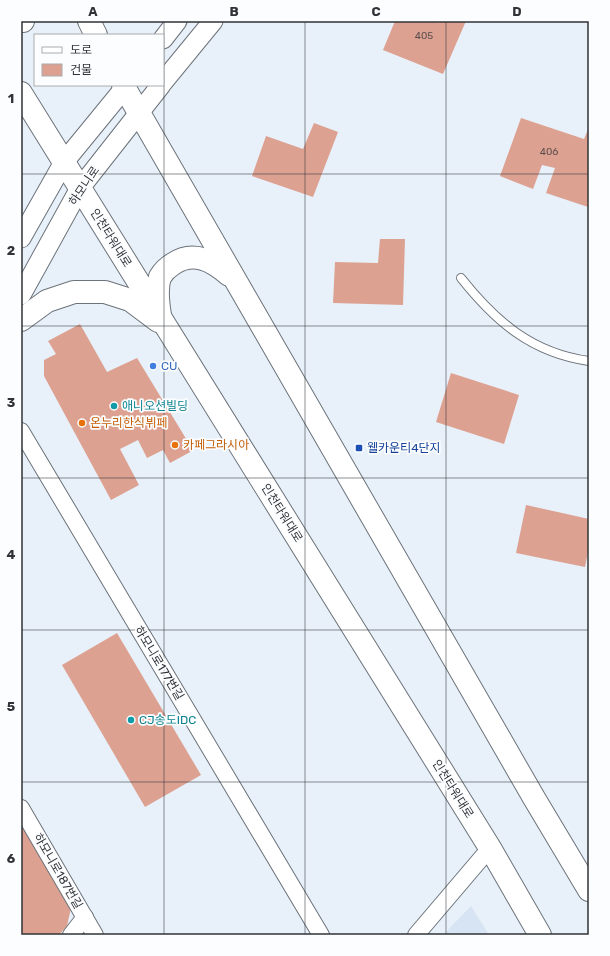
<svg xmlns="http://www.w3.org/2000/svg" width="610" height="956" viewBox="0 0 610 956" font-family="Rubik,'Noto Sans KR',sans-serif">
<style>
.built{fill:#d7e4f3}
.building{fill:#dda191}
.lines{fill:none;stroke-linecap:round;stroke-linejoin:round}
.service-casing{stroke:#6c737a;stroke-width:10}
.minor-casing{stroke:#6c737a;stroke-width:18}
.tertiary-casing{stroke:#6c737a;stroke-width:21}
.secondary-casing{stroke:#6c737a;stroke-width:24}
.service{stroke:#fff;stroke-width:8}
.minor{stroke:#fff;stroke-width:16}
.tertiary{stroke:#fff;stroke-width:19}
.secondary{stroke:#fff;stroke-width:22}
.grid{fill:none;stroke:#303336;stroke-width:1;stroke-opacity:0.55}
.shop-dot{fill:#3f7fe0;stroke:#fbfdfe;stroke-width:1.5}
.culture-dot{fill:#0f9aa8;stroke:#fbfdfe;stroke-width:1.5}
.food-dot{fill:#e8710a;stroke:#fbfdfe;stroke-width:1.5}
.transit-dot{fill:#1a4fb4;stroke:#fbfdfe;stroke-width:1.5}
.labels{text-anchor:middle;dominant-baseline:central;stroke-width:3.5;stroke-linejoin:round;paint-order:stroke}
.number-label{font-size:10px;fill:#5b4e4d}
.street-label{font-size:12px;fill:#303336;stroke:#fbfdfe}
.shop-label{font-size:12px;fill:#366cbe;stroke:#fbfdfe;text-anchor:start}
.culture-label{font-size:12px;fill:#0d838f;stroke:#fbfdfe;text-anchor:start}
.food-label{font-size:12px;fill:#c56008;stroke:#fbfdfe;text-anchor:start}
.transit-label{font-size:12px;fill:#164399;stroke:#fbfdfe;text-anchor:start}
.neatline{fill:none;stroke:#303336;stroke-width:1.5}
.grid-label{font-size:13px;text-anchor:middle;font-weight:bold;fill:#303336}
</style>
<rect width="100%" height="100%" fill="#e8f0f9"/>
<polygon class="built" points="471,906 489,935 443,935"/>
<g class="building">
<polygon points="395,21 434,21 439,23 440,21 466,21 443,74 383,50"/>
<polygon points="521,118 584,139 589,127 588,207 546,193 555,168 542,165 533,189 500,176"/>
<polygon points="314,123 338,132 313,197 252,176 266,136 303,149"/>
<polygon points="380,239 405,239 403,305 333,303 335,262 378,263"/>
<polygon points="80,324 107,372 137,358 185,437 192,451 170,463 163,450 147,458 138,440 120,449 139,485 111,500 44,376 44,360 56,354 48,341"/>
<polygon points="451,373 519,395 504,444 436,422"/>
<polygon points="526,505 589,519 589,547 585,567 516,553"/>
<polygon points="117,633 201,775 145,807 62,665"/>
<polygon points="21,814 71,908 67,926 59,935 21,935"/>
</g>
<g class="lines">
<defs>
<path id="service" d="M461,278C496,322 532,353 589,361"/>
<g id="minor">
<polyline points="21,431 321,935"/>
<polyline points="21,808 95,935"/>
<polyline points="71,935 85,917"/>
<polyline points="416,935 490,848"/>
</g>
<g id="tertiary">
<polyline points="163,39 177,21"/>
<polyline points="163,82 213,21"/>
<polyline points="21,238 64,162 127,85"/>
<polyline points="21,295 80,188 161,85"/>
</g>
<g id="secondary">
<polyline points="21,21 23,21"/>
<polyline points="89,21 96,35"/>
<polyline points="123,85 534,798 589,890"/>
<polyline points="21,93 490,848 540,935"/>
<path d="M160,315C158,303 156,289 160,277C163,272 168,267 173,264C194,250 213,261 229,275"/>
<polyline points="21,320 47,301 74,292 105,292 130,300 158,321"/>
</g>
</defs>
<use href="#service" class="service-casing"/>
<use href="#minor" class="minor-casing"/>
<use href="#tertiary" class="tertiary-casing"/>
<use href="#secondary" class="secondary-casing"/>
<use href="#service" class="service"/>
<use href="#minor" class="minor"/>
<use href="#tertiary" class="tertiary"/>
<use href="#secondary" class="secondary"/>
</g>
<path class="grid" d="M164,21V935M305,21V935M446,21V935M21,174H589M21,326H589M21,478H589M21,630H589M21,782H589"/>
<circle class="shop-dot" cx="153" cy="366" r="4"/>
<g class="culture-dot">
<circle cx="114" cy="406" r="4"/>
<circle cx="131" cy="720" r="4"/>
</g>
<g class="food-dot">
<circle cx="82" cy="423" r="4"/>
<circle cx="175" cy="445" r="4"/>
</g>
<rect class="transit-dot" x="355" y="444" width="8" height="8" rx="2"/>
<g class="labels">
<g class="number-label">
<text x="424" y="36">405</text>
<text x="549" y="152">406</text>
</g>
<g class="street-label">
<text transform="translate(84 186) rotate(-56)">하모니로</text>
<text transform="translate(111 238) rotate(58)">인천타워대로</text>
<text transform="translate(282 513) rotate(58)">인천타워대로</text>
<text transform="translate(159 663) rotate(59)">하모니로177번길</text>
<text transform="translate(453 789) rotate(58)">인천타워대로</text>
<text transform="translate(58 871) rotate(60)">하모니로187번길</text>
</g>
<g class="shop-label">
<text x="161" y="366">CU</text>
</g>
<g class="culture-label">
<text x="122" y="406">애니오션빌딩</text>
<text x="139" y="720">CJ송도IDC</text>
</g>
<g class="food-label">
<text x="90" y="423">온누리한식뷔페</text>
<text x="183" y="445">카페그라시아</text>
</g>
<g class="transit-label">
<text x="367" y="448">웰카운티4단지</text>
</g>
</g>
<rect width="610" height="956" fill="none" stroke="#fbfdfe" stroke-width="44"/>
<rect x="34" y="34" width="130" height="52" fill="#fbfdfe" stroke="#aaacae"/>
<rect x="42" y="47" width="20" height="6" fill="#ffffff" stroke="#aaacae"/>
<text x="70" y="54" font-size="12" fill="#303336">도로</text>
<rect x="42" y="64" width="20" height="12" fill="#dda191" stroke="#aaacae"/>
<text x="70" y="74" font-size="12" fill="#303336">건물</text>
<rect x="22" y="22" width="566" height="912" class="neatline"/>
<g class="grid-label">
<text x="93" y="16">A</text>
<text x="234" y="16">B</text>
<text x="376" y="16">C</text>
<text x="517" y="16">D</text>
<text x="11" y="103">1</text>
<text x="11" y="255">2</text>
<text x="11" y="407">3</text>
<text x="11" y="559">4</text>
<text x="11" y="711">5</text>
<text x="11" y="863">6</text>
</g>
</svg>
